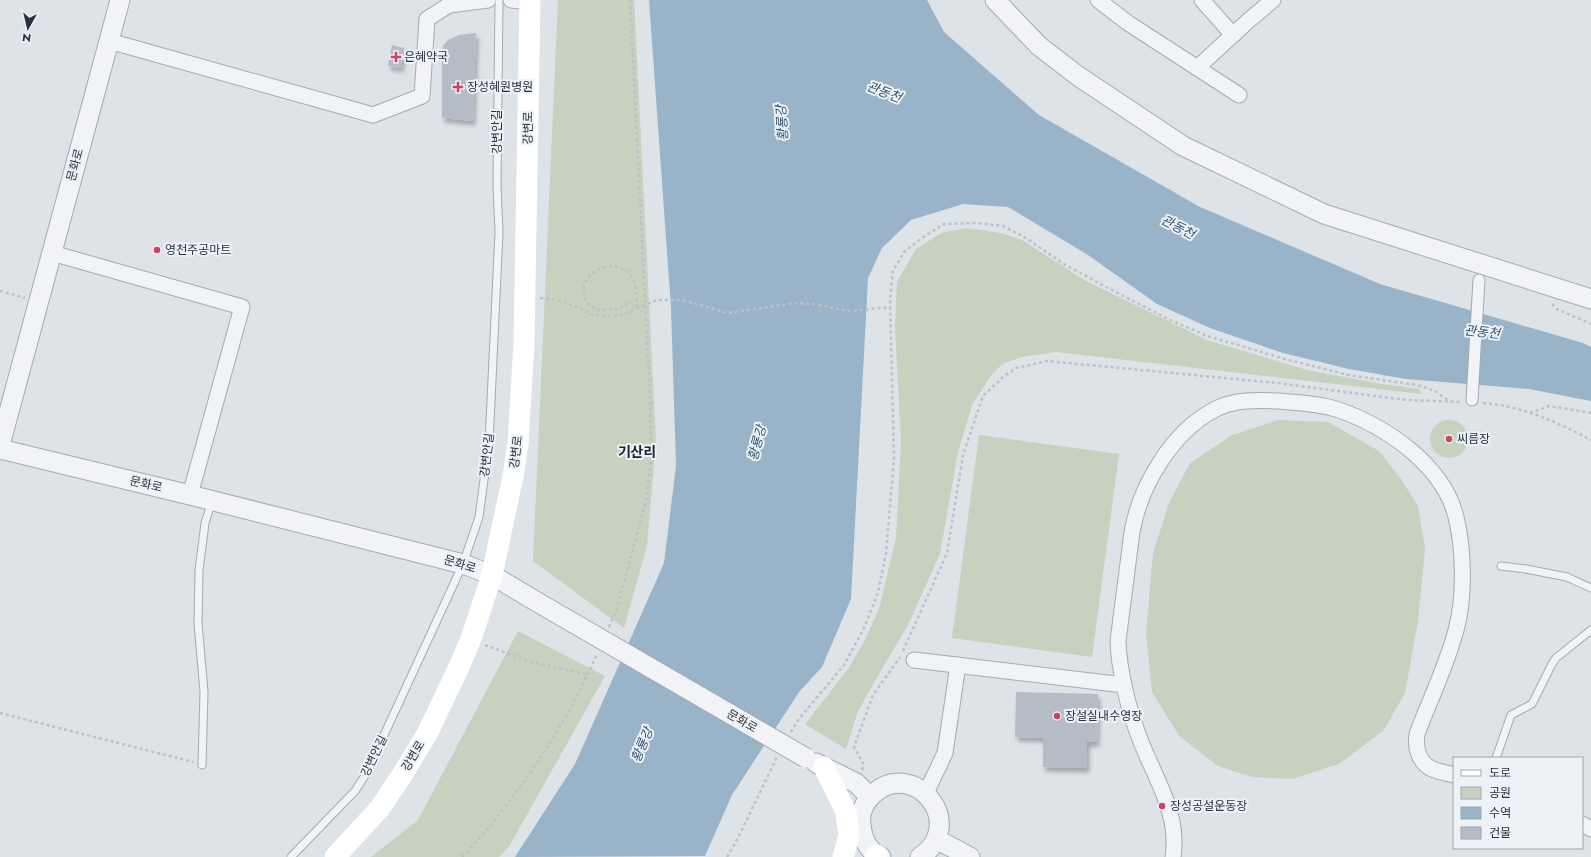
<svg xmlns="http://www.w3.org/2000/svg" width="1591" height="857" viewBox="0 0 1591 857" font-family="Jost,'Noto Sans KR',sans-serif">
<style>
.green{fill:#c5d2c0}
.water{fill:#99b3c8}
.building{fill:#b6bcc5;filter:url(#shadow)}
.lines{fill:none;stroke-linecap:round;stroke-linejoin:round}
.service-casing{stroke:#a4aab2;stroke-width:9}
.pedestrian-casing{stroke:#a4aab2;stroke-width:13}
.minor-casing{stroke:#a4aab2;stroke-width:17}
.tertiary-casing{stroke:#a4aab2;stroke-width:21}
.path{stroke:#bdc1c6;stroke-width:2.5;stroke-dasharray:3 3;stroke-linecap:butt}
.service{stroke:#f1f3f6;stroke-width:7}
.pedestrian{stroke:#f1f3f6;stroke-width:11}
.minor{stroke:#f1f3f6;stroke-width:15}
.tertiary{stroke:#f1f3f6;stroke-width:19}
.secondary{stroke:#fff;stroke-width:21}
.tertiary-bridge-casing{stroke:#a4aab2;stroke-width:21;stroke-linecap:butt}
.path-bridge{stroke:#bdc1c6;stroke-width:2.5;stroke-dasharray:3 3;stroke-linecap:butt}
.tertiary-bridge{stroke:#f1f3f6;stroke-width:19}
.poi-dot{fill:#cd4360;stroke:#eef2f6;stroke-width:1.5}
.labels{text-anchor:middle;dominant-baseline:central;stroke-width:4;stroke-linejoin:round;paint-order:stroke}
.poi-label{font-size:12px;fill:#28313f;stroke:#eef2f6;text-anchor:start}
.street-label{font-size:12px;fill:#28313f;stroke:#eef2f6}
.water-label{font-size:13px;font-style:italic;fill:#325373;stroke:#eef2f6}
.quarter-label{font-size:14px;font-weight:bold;fill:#1a2330;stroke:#eef2f6}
</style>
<defs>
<filter id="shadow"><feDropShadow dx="2.5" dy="4.5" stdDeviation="2" flood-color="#0004"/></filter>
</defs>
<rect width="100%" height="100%" fill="#dee3e8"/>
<g class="green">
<polygon points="558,0 634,0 656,441 647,546 624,628 533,561"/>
<polygon points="967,228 1001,233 1022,240 1086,281 1207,340 1307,370 1382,384 1419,389 1422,394 1056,352 1022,357 1002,364 990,377 972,405 958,452 940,554 907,627 883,667 858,711 846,749 805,724 848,669 865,640 879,609 896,537 901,443 895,326 897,282 916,249 941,233"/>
<circle cx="1449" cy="439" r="19"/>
<polygon points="1278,420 1328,422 1379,451 1401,479 1418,506 1425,549 1418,621 1405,693 1384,730 1339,764 1293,779 1252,777 1218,766 1179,736 1152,692 1146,634 1153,553 1169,503 1190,463 1232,435"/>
<polygon points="979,435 1119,454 1092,657 952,638"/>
<polygon points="518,631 605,676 510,845 499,857 371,857 418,820"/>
</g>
<polygon class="water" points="649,0 927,0 944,32 1039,115 1200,207 1380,284 1583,343 1591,347 1591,401 1529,389 1406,379 1349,369 1283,353 1210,328 1157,304 1088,255 1008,207 963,204 911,220 882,248 868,278 851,599 822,667 799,692 732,795 705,856 515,857 575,764 664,563 676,466 671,308"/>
<g class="building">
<polygon points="476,33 473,121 442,118 442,56 443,46 448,40 459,35"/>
<polygon points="392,45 404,48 401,68 388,66"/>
<polygon points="1016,692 1098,694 1097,742 1087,742 1087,768 1043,767 1043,738 1015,737"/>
</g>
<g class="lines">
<defs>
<g id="service">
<polyline points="1501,566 1526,569 1567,577 1591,588"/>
<polyline points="1496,758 1511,715 1532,704 1552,664 1556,658 1591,630"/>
<polyline points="202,765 204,692 198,623 199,570 205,523 212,501"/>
<polyline points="291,857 355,791 366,774 463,564 479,517 489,443 499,232 497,185 499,0"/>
</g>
<polyline id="pedestrian" points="1472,400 1479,280"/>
<g id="minor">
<polyline points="511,0 530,2"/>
<polyline points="1098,0 1128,23 1239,95"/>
<polyline points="1202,0 1233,35"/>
<polyline points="109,41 373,115 422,96 427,19 449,5 488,0"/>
<polyline points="1197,68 1248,21 1273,0"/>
<polyline points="52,253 242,307 190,495"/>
<polyline points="914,660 1124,685"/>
<polyline points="926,793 945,753 958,665"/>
<polyline points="1582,824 1591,829"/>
<path d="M1173,857C1174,851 1174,845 1174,839C1173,802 1150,768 1138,734C1128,707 1119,670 1118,641L1132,532C1140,486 1172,432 1214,410C1234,399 1257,400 1279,401C1298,403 1317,403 1336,409C1384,425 1443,464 1456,517C1464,549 1465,598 1456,630C1447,665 1430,699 1417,734C1415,747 1418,762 1432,769C1439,772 1447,773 1454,775"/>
</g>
<g id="tertiary">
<polyline points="995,0 1039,46 1078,76 1183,146 1324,214 1591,299"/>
<polyline points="0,445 120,0"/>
<polyline points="0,449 190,495 463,564 492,575 532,599"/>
<polyline points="816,763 856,783 870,797"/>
<polyline points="936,839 970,857"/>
<path d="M881,857C868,851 862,838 861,824C859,813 865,802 873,794C914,757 969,824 920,857"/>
</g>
</defs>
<use href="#service" class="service-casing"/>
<use href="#pedestrian" class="pedestrian-casing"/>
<use href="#minor" class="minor-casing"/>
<use href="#tertiary" class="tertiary-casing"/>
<g class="path">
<polyline points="0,291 25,298"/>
<path d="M540,298C562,300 571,303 590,314"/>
<path d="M628,303L619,309L596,310C592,306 585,302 584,296C579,273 612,256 628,273C637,281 637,297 637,308"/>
<polyline points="1552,304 1557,309 1591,324"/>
<path d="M1483,403C1522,406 1557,422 1591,440"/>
<polyline points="1530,413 1549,406 1591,413"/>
<polyline points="609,627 617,608 646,501 651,461 650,397 630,0"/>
<polyline points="485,645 528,661 588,675"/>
<polyline points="903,651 947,553 963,455 983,396 1003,377 1016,368 1047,361 1277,383 1406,400 1462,402"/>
<polyline points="0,713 193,762"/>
<polyline points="791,732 799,719 844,665 864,628 878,593 886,553 894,459 890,299 893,271 904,252 922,238 944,224 976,223 1003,226 1026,238 1062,263 1108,288 1168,319 1207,336 1285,359 1348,375 1417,385 1435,391 1449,401"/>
<polyline points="862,770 864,765 854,747 873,695 900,657"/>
<path d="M462,857C517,799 565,727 597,654"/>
<polyline points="727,857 736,842 777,757"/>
</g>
<use href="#service" class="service"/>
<use href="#pedestrian" class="pedestrian"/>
<use href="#minor" class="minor"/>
<use href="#tertiary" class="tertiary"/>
<g class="secondary">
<polyline points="824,767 846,812 849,836 843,857"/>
<polyline points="335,857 380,808 402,775 427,734 459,667 472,636 492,575 513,476 518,444 524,343 530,0"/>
<polyline points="875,857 877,855"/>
</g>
<defs>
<polyline id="tertiary-bridge" points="532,599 806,758"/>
</defs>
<use href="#tertiary-bridge" class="tertiary-bridge-casing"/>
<polyline class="path-bridge" points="590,314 606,316 620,315 657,300 682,300 728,313 795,303 813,304 849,311 891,307"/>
<use href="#tertiary-bridge" class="tertiary-bridge"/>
</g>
<g class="poi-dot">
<path d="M394 51h4v4h4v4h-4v4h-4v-4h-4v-4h4z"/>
<path d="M456 81h4v4h4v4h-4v4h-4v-4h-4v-4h4z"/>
<circle cx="157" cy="250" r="4"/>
<circle cx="1449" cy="439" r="4"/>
<circle cx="1057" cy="716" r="4"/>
<circle cx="1162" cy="806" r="4"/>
</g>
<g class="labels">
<g class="poi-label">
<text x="404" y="57">은혜약국</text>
<text x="467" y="87">장성혜원병원</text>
<text x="165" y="250">영천주공마트</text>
<text x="1457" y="439">씨름장</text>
<text x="1065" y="716">장설실내수영장</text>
<text x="1170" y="806">장성공설운동장</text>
</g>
<g class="street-label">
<text transform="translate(528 128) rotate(-89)">강변로</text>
<text transform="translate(497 132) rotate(-90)">강변안길</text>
<text transform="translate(75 165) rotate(-75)">문화로</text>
<text transform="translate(516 452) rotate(-83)">강변로</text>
<text transform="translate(487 455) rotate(-83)">강변안길</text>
<text transform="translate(146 484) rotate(13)">문화로</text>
<text transform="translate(460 564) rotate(17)">문화로</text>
<text transform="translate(742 721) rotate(30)">문화로</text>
<text transform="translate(374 756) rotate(-64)">강변안길</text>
<text transform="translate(413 756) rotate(-59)">강변로</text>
</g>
<g class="water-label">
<text transform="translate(884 92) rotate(21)">관동천</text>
<text transform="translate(782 123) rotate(-94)">황룡강</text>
<text transform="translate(1178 227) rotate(27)">관동천</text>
<text transform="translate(1482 332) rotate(6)">관동천</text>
<text transform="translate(757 443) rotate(-75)">황룡강</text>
<text transform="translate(642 745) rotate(-67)">황룡강</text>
</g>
<g class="quarter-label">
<text x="637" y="452">기산리</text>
</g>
</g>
<rect x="1453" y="757" width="130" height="92" fill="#eef2f6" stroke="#9fa5ad"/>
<rect x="1461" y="770" width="20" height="6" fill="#ffffff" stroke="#9fa5ad"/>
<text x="1489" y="777" font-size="12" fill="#28313f">도로</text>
<rect x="1461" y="787" width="20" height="12" fill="#c5d2c0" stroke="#9fa5ad"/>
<text x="1489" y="797" font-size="12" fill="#28313f">공원</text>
<rect x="1461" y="807" width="20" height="12" fill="#99b3c8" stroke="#9fa5ad"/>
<text x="1489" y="817" font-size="12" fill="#28313f">수역</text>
<rect x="1461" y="827" width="20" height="12" fill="#b6bcc5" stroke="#9fa5ad"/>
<text x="1489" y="837" font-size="12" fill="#28313f">건물</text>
<g transform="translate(28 28) rotate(188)" stroke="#eef2f6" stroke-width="3" paint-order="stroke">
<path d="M0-3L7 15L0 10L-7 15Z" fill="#28313f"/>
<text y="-6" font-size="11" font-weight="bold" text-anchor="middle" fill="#28313f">N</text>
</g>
</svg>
